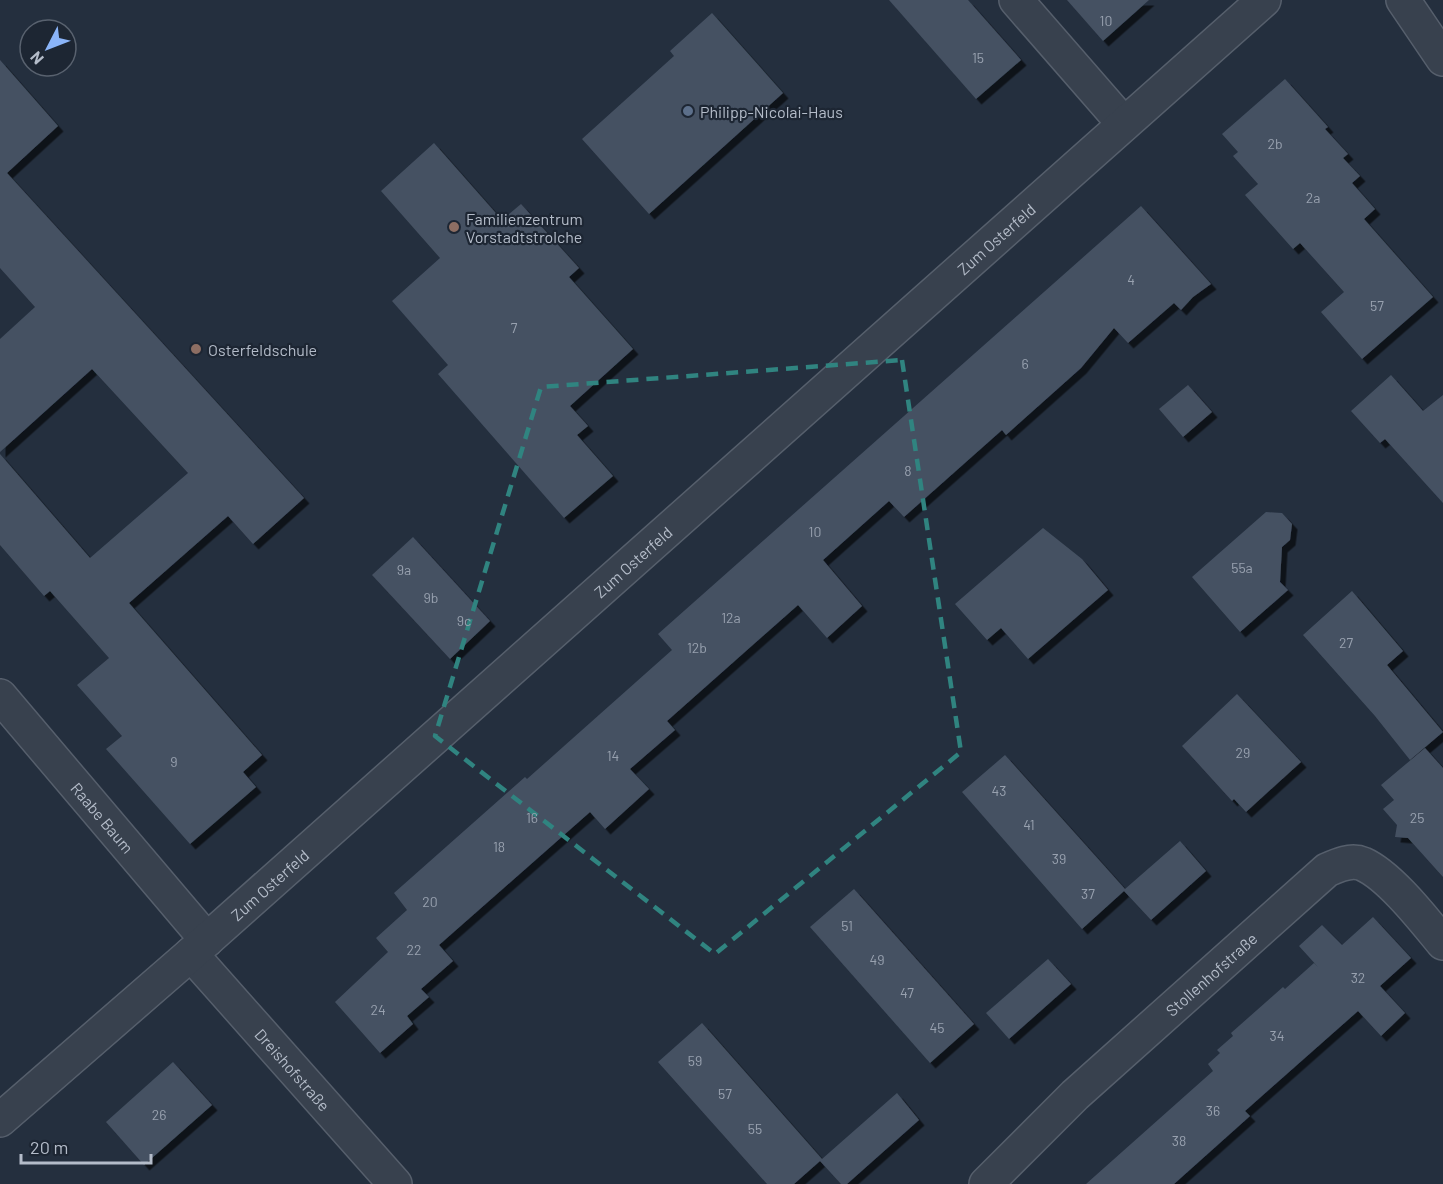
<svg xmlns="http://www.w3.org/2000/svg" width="1443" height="1184" viewBox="0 0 1443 1184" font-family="Barlow,sans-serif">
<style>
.building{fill:#455162;filter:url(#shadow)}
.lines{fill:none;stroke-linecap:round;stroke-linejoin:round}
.minor-casing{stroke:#565f6c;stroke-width:36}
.minor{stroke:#38414e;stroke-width:33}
.marked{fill:none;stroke:#308480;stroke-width:4.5;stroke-dasharray:12 8;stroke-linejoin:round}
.service-dot{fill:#5c6f8a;stroke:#1d2633;stroke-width:2}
.education-dot{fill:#8d6e63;stroke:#1d2633;stroke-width:2}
.labels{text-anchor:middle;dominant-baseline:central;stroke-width:4.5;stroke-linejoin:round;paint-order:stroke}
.number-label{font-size:14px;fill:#98a1af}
.poi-label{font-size:16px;fill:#b4bcc9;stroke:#1d2633;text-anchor:start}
.street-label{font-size:16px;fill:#b4bcc9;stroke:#1d2633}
</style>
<defs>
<filter id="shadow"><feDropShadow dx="5.5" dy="5.5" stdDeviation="0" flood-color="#0009"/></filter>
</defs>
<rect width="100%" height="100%" fill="#242f3e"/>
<g class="building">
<polygon points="889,0 968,0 1021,60 976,99"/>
<polygon points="1067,0 1149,0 1103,41"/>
<polygon points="712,13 783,93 649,214 582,139 674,56 670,51"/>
<polygon points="0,60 58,126 7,173 304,498 253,544 228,516 129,603 262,755 243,772 256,787 190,844 106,749 122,736 77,685 109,658 50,591 44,596 0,545 0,454 90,558 188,473 92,369 0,452 0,339 35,307 0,268"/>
<polygon points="1285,79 1328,127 1325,129 1348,154 1343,158 1360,176 1352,183 1375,209 1364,219 1433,297 1362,359 1321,312 1344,292 1300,243 1293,249 1245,195 1258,184 1233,156 1238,152 1222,134"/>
<polygon points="434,143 502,220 521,204 579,268 569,277 633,349 570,406 588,426 577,435 613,476 564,518 438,374 448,365 392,301 440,258 381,191"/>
<polygon points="1141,206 1211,284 1193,297 1181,310 1174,303 1128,343 1114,328 1081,368 1006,435 1002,430 904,517 889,501 823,560 862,606 827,638 798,605 667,721 675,730 630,769 649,789 605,829 590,812 439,945 453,961 421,989 429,997 407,1016 413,1024 380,1053 335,1002 388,952 376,938 407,910 394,893 525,777 527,779 672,650 658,634"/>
<polygon points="1391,375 1423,411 1443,395 1443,503 1385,439 1380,443 1351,411"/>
<polygon points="1188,385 1212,412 1183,437 1159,409"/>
<polygon points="1266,512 1282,513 1292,524 1290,540 1282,547 1280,582 1288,590 1240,632 1192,577"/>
<polygon points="1043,528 1082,559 1108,590 1028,659 1001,628 987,640 955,604"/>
<polygon points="413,537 490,621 450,659 372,575"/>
<polygon points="1352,591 1403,651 1387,665 1443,732 1410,760 1375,716 1303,635"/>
<polygon points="1237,694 1301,762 1246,812 1234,799 1232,801 1182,746"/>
<polygon points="1425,748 1443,768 1443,877 1408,838 1395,837 1397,825 1383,809 1394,800 1381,785"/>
<polygon points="1005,755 1125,889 1180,841 1206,871 1151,920 1124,891 1082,929 962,792"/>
<polygon points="854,889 974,1024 930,1063 810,927"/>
<polygon points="1373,917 1411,958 1380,986 1405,1013 1381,1036 1358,1011 1245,1111 1250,1116 1174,1184 1086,1184 1213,1071 1208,1064 1220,1053 1217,1050 1233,1036 1231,1033 1283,987 1285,989 1314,963 1318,967 1299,946 1322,925 1342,945"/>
<polygon points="1048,959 1071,984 1009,1039 986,1013"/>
<polygon points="702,1023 822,1159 897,1093 919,1120 847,1184 841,1184 820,1161 794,1184 767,1184 658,1062"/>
<polygon points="173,1062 212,1105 144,1165 106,1122"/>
</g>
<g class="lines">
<defs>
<g id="minor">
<polyline points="1016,0 1124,124"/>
<polyline points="1403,0 1443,59"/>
<path id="s1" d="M0,696L207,940"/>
<path id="s2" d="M191,954L395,1184"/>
<path id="s3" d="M0,1120L191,954L1264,0"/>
<path id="s4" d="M986,1184L1075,1095L1327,870C1338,865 1351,859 1363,864C1390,876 1424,920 1443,943"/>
</g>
</defs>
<use href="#minor" class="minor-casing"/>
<use href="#minor" class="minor"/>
</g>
<path class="marked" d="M902,360L961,752L715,954L435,736L541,387Z"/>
<circle class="service-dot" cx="688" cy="111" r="6"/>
<g class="education-dot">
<circle cx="454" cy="227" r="6"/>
<circle cx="196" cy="349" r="6"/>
</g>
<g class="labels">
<g class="number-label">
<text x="1106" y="20">10</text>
<text x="978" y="57">15</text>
<text x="1275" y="143">2b</text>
<text x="1313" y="197">2a</text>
<text x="1131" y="279">4</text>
<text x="1377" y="305">57</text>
<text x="514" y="327">7</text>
<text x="1025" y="363">6</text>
<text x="908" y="470">8</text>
<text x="815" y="531">10</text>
<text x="1242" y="567">55a</text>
<text x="404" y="569">9a</text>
<text x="431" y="597">9b</text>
<text x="731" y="617">12a</text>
<text x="464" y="620">9c</text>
<text x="1346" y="642">27</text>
<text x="697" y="647">12b</text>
<text x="1243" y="752">29</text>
<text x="613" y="755">14</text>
<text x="174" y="761">9</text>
<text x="999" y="790">43</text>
<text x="532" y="817">16</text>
<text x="1417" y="817">25</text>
<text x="1029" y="824">41</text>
<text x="499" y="846">18</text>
<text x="1059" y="858">39</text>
<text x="1088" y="893">37</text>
<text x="430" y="901">20</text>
<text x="847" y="925">51</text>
<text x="414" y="949">22</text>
<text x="877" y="959">49</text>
<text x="1358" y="977">32</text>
<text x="907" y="992">47</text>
<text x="378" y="1009">24</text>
<text x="937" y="1027">45</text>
<text x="1277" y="1035">34</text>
<text x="695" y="1060">59</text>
<text x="725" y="1093">57</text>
<text x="1213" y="1110">36</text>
<text x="159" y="1114">26</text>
<text x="755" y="1128">55</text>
<text x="1179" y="1140">38</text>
</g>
<g class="poi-label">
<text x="700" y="111">Philipp-Nicolai-Haus</text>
<text x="466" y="218">Familienzentrum<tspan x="466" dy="18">Vorstadtstrolche</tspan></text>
<text x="208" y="349">Osterfeldschule</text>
</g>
<g class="street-label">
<text stroke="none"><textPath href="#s3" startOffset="1330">Zum Osterfeld</textPath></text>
<text stroke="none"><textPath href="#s3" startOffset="844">Zum Osterfeld</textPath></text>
<text stroke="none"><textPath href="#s1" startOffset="159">Raabe Baum</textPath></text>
<text stroke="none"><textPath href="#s3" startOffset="358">Zum Osterfeld</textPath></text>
<text stroke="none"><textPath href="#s4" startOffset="308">Stollenhofstraße</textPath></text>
<text stroke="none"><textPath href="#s2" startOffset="154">Dreishofstraße</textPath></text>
</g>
</g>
<g transform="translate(48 48) rotate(228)"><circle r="28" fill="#1d2633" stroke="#59626f" stroke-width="1.5"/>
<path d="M0-4.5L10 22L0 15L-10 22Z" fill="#8ab4f8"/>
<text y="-9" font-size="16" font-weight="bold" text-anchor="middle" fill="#b4bcc9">N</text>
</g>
<path d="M21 1154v9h130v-9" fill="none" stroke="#b4bcc9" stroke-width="3"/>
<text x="30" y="1154" font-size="18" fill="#b4bcc9" stroke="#1d2633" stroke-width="4.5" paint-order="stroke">20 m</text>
</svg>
